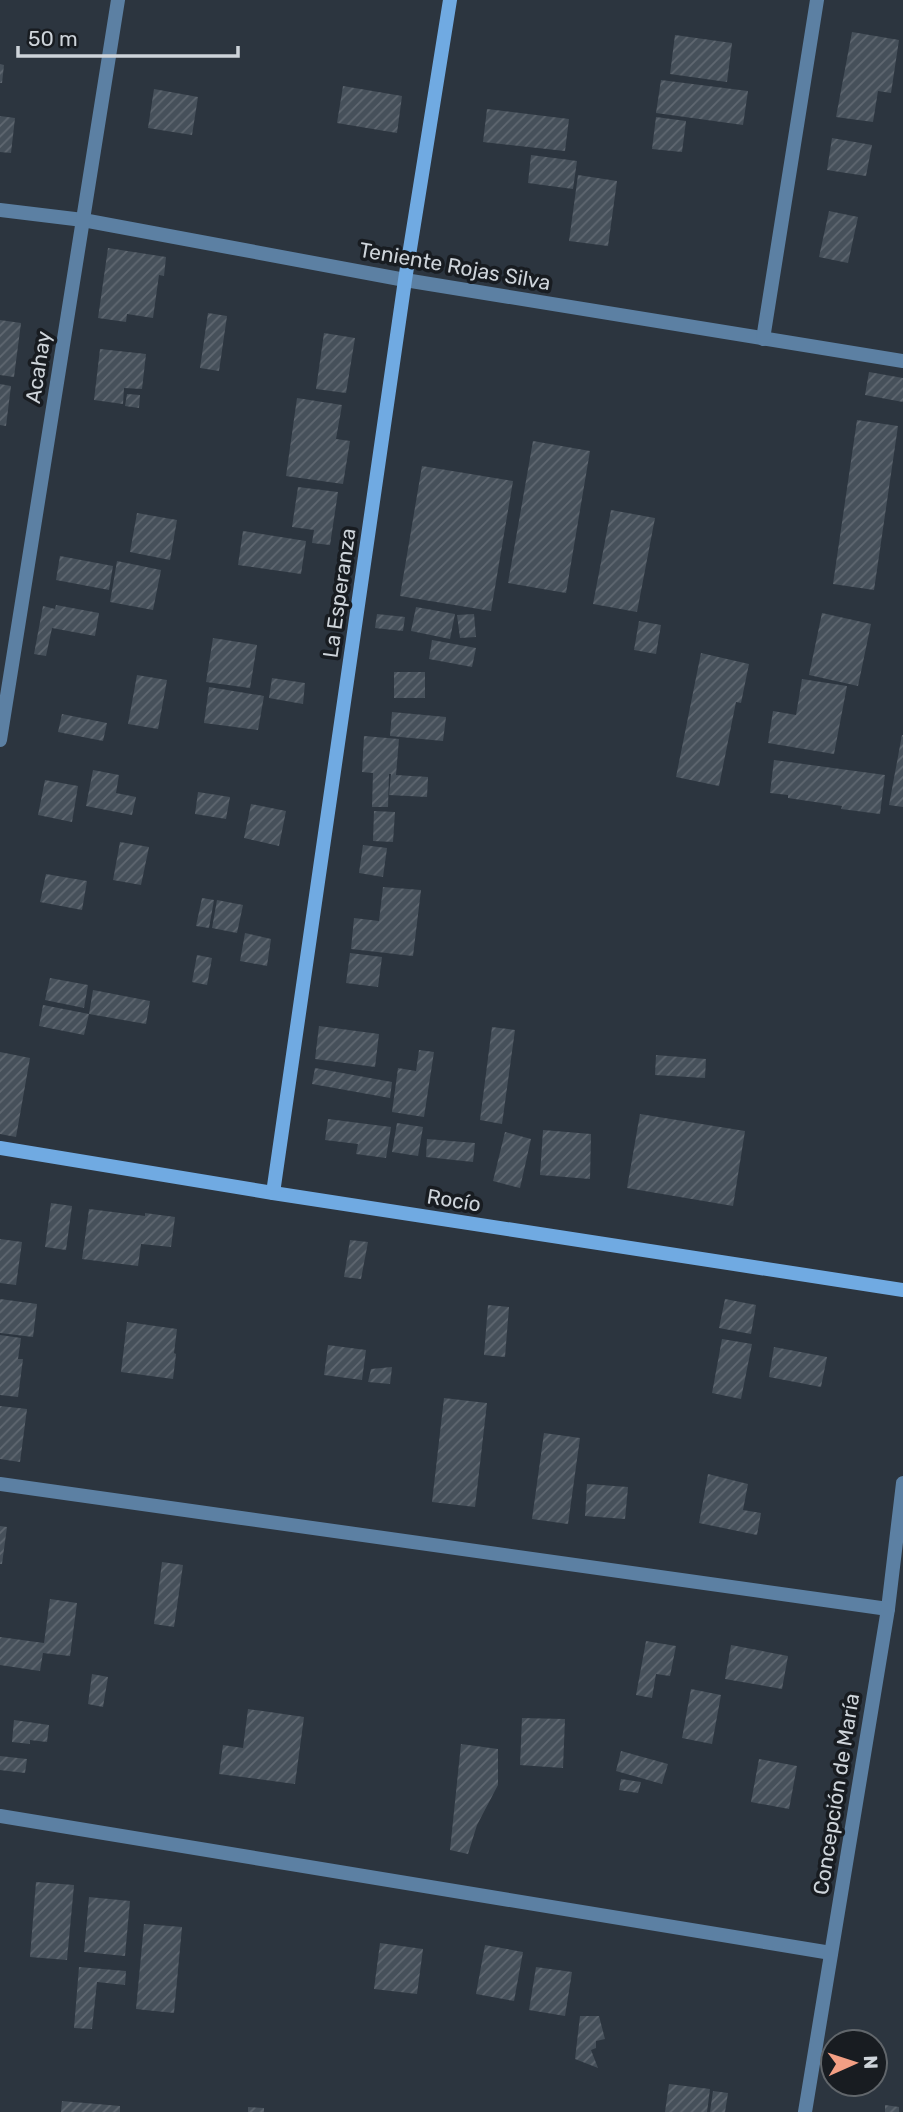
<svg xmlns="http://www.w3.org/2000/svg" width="903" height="2112" viewBox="0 0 903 2112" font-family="Rubik,sans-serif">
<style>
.building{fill:url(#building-hatch)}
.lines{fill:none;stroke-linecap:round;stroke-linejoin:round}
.street{stroke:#5c80a3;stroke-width:14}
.secondary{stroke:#70aae2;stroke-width:14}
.labels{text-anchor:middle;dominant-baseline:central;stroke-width:7;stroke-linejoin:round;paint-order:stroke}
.street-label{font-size:21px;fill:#ced4da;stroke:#181c21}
</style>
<defs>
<pattern id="building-hatch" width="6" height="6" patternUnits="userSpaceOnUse" patternTransform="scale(1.75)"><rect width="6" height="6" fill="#46505a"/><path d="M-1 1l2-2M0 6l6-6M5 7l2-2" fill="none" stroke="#606871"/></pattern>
</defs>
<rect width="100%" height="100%" fill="#2c353f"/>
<g class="building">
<polygon points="852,32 899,40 891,93 878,91 873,122 836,117"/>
<polygon points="675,35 732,43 727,82 670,74"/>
<polygon points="0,64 4,65 2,83 0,83"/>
<polygon points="661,80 748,91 743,125 656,113"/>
<polygon points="343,86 402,96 397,133 337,123"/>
<polygon points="154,89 198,97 192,135 148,128"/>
<polygon points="487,109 569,119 565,151 483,142"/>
<polygon points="0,116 15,118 11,153 0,152"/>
<polygon points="656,117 686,121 682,152 652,149"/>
<polygon points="832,138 872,145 866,176 827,170"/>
<polygon points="531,155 577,161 573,189 528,183"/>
<polygon points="578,175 617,181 608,246 569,241"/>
<polygon points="829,211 858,217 848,263 819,257"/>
<polygon points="108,248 166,257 164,276 159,275 153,318 127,314 126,322 98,318"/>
<polygon points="208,313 227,316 219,371 200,368"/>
<polygon points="0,320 21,323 14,377 0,375"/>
<polygon points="324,333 355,338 346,393 316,389"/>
<polygon points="100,349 146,354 142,389 124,388 123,404 94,400"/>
<polygon points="869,372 903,378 903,402 865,395"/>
<polygon points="0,384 11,386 6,426 0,425"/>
<polygon points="127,394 140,395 139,408 125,406"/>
<polygon points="297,398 342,405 336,439 350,441 343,484 286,476"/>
<polygon points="857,420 898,426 874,590 833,584"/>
<polygon points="533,441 590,451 566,593 508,583"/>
<polygon points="422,466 513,481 491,611 400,596"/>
<polygon points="298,487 338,492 330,545 312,543 314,530 292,527"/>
<polygon points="611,510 655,518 637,612 593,604"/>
<polygon points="137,513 177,520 170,560 130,552"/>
<polygon points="243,531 306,541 301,574 238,565"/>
<polygon points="60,556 113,566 109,590 56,580"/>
<polygon points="117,561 161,570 153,610 110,602"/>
<polygon points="56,605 99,613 95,636 52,628 46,656 34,654 43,606 55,609"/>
<polygon points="416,607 455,614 450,639 411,631"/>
<polygon points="822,613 871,624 858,686 809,675"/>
<polygon points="377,614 405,617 403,631 375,628"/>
<polygon points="474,614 476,637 460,638 457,615"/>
<polygon points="639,621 661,625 656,654 634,650"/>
<polygon points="213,638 257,645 250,688 206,682"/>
<polygon points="432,640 476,648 472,667 429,659"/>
<polygon points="701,653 749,664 741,703 736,702 719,786 676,777"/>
<rect x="394" y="672" width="31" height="26"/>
<polygon points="137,675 167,680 158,729 128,724"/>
<polygon points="272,678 305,683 303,704 269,698"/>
<polygon points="802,679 847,686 834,754 768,743 773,711 796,715"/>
<polygon points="209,687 264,696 258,730 204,723"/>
<polygon points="392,712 446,717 443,741 390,736"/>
<polygon points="62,714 107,723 103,741 58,732"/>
<polygon points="902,735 903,735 903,807 889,805"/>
<polygon points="364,736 399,739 396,775 428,777 427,797 389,795 391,774 389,774 388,807 372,807 373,773 362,772"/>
<polygon points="774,760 885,775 880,814 841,809 842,806 788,798 788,795 770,793"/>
<polygon points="93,770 119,775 116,793 136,797 132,815 86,806"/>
<polygon points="45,780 78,786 72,822 38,815"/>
<polygon points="198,792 230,797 226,819 195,814"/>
<polygon points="251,804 286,811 279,846 244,838"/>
<polygon points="374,811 395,812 393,842 373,841"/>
<polygon points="120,842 149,847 141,885 113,880"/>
<polygon points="363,845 387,848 383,877 359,873"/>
<polygon points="46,874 87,881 82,910 40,902"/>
<polygon points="383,887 421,890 413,956 351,949 354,918 379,921"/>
<polygon points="202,898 214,900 209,928 196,926"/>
<polygon points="217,900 243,905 237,933 212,928"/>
<polygon points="245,933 271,939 267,966 240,961"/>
<polygon points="350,953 382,957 378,987 346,983"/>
<polygon points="197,955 212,958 207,985 192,982"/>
<polygon points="50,978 88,985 84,1008 45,1000"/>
<polygon points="93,990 150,1001 146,1024 89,1014"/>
<polygon points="43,1005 89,1014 84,1035 39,1026"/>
<polygon points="319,1026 379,1034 375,1067 315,1059"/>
<polygon points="492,1027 515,1030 502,1124 480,1120"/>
<polygon points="419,1050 434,1052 424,1117 392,1112 398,1068 416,1071"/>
<polygon points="0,1052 30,1058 16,1137 0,1134"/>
<polygon points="656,1055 706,1059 705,1078 655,1075"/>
<polygon points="315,1068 392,1082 390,1098 312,1084"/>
<polygon points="640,1114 745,1131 733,1206 627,1188"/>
<polygon points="328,1119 391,1127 386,1158 356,1154 358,1144 325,1140"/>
<polygon points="397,1123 423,1127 418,1156 392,1152"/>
<polygon points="543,1130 591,1134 590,1179 540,1175"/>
<polygon points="505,1132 531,1139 520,1188 493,1181"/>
<polygon points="427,1139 475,1143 473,1162 426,1157"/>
<polygon points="51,1203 72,1206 66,1250 45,1247"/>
<polygon points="89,1209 145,1216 145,1213 175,1217 171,1247 141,1244 138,1266 82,1259"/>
<polygon points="0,1239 22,1242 16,1285 0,1283"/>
<polygon points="350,1240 368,1242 361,1279 344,1277"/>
<polygon points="0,1299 37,1304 33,1337 0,1333"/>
<polygon points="725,1299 756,1305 751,1334 719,1328"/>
<polygon points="488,1305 509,1307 505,1357 484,1355"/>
<polygon points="127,1322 177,1329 174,1353 176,1354 173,1379 121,1372"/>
<polygon points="0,1335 21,1338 18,1359 23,1359 18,1397 0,1395"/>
<polygon points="722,1339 752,1344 741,1399 712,1393"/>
<polygon points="328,1345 366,1350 362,1380 324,1375"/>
<polygon points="774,1347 827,1357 821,1387 769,1377"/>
<polygon points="392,1367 390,1384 368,1382 371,1369"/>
<polygon points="444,1398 487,1403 475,1507 432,1502"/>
<polygon points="0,1406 27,1409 20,1462 0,1459"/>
<polygon points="544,1433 580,1438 568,1524 532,1519"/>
<polygon points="708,1474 748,1484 743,1510 761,1513 757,1535 699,1523"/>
<polygon points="587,1484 628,1487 625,1519 585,1516"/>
<polygon points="0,1526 7,1527 2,1564 0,1564"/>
<polygon points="162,1562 183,1565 174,1627 154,1624"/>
<polygon points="50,1599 77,1603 70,1656 43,1653 40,1671 0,1665 0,1637 44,1643"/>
<polygon points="646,1641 676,1646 670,1676 656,1674 652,1698 636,1695"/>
<polygon points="731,1645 788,1656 782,1689 725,1679"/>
<polygon points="92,1674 108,1677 103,1707 88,1704"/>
<polygon points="691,1689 721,1695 712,1744 682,1738"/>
<polygon points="248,1709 304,1717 295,1784 219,1774 223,1745 243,1748"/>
<polygon points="522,1718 565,1719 563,1768 520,1765"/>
<polygon points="14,1720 49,1725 47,1742 30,1740 30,1744 12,1742"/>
<polygon points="461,1744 498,1749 498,1785 477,1825 468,1854 450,1850"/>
<polygon points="621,1751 668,1764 662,1784 616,1771"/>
<polygon points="0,1756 27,1759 25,1773 0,1770"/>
<polygon points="759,1759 797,1766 789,1809 751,1802"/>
<polygon points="621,1779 641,1782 638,1793 619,1790"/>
<polygon points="36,1882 74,1885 67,1960 30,1957"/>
<polygon points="89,1897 130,1901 125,1956 84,1952"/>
<polygon points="144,1924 182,1927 174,2013 136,2009"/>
<polygon points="380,1943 423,1949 417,1994 374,1989"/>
<polygon points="485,1945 523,1952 514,2001 476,1994"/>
<polygon points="79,1967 126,1971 125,1985 97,1982 92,2029 74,2028"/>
<polygon points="536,1967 572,1972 565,2016 529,2010"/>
<polygon points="580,2016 599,2016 605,2039 596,2041 596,2048 591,2050 598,2068 575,2059"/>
<polygon points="669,2084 710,2089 707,2112 665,2112"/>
<polygon points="713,2091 728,2093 725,2112 710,2112"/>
<polygon points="62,2101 120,2106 120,2112 61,2112"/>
<polygon points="885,2105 899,2107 899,2112 885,2112"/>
<polygon points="248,2107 264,2108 264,2112 248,2112"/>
</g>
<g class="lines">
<g class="street">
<polyline points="0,210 83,220 405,280 903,361"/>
<polyline points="763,339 817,0"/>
<polyline points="0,740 118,0"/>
<polyline points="0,1484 888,1609"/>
<polyline points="0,1816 831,1953"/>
<polyline points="805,2112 888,1609 903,1483"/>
</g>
<g class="secondary">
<polyline points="0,1148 273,1193 903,1290"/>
<polyline points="273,1193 405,280 450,0"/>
</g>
</g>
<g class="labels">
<g class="street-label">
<text transform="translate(455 266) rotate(10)">Teniente Rojas Silva</text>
<text transform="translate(38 367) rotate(-81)">Acahay</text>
<text transform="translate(339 593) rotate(-82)">La Esperanza</text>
<text transform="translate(454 1200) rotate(9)">Rocío</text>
<text transform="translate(836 1794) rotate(-81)">Concepción de María</text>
</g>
</g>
<g transform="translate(854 2063) rotate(87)"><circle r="33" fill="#181c21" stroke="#61666b" stroke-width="2"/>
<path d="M0-5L12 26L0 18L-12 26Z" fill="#f39f84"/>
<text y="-10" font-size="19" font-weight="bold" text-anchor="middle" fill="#ced4da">N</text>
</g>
<path d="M18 46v10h220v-10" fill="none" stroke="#ced4da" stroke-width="3.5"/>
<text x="28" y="46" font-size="21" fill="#ced4da" stroke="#181c21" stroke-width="5" paint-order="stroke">50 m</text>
</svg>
